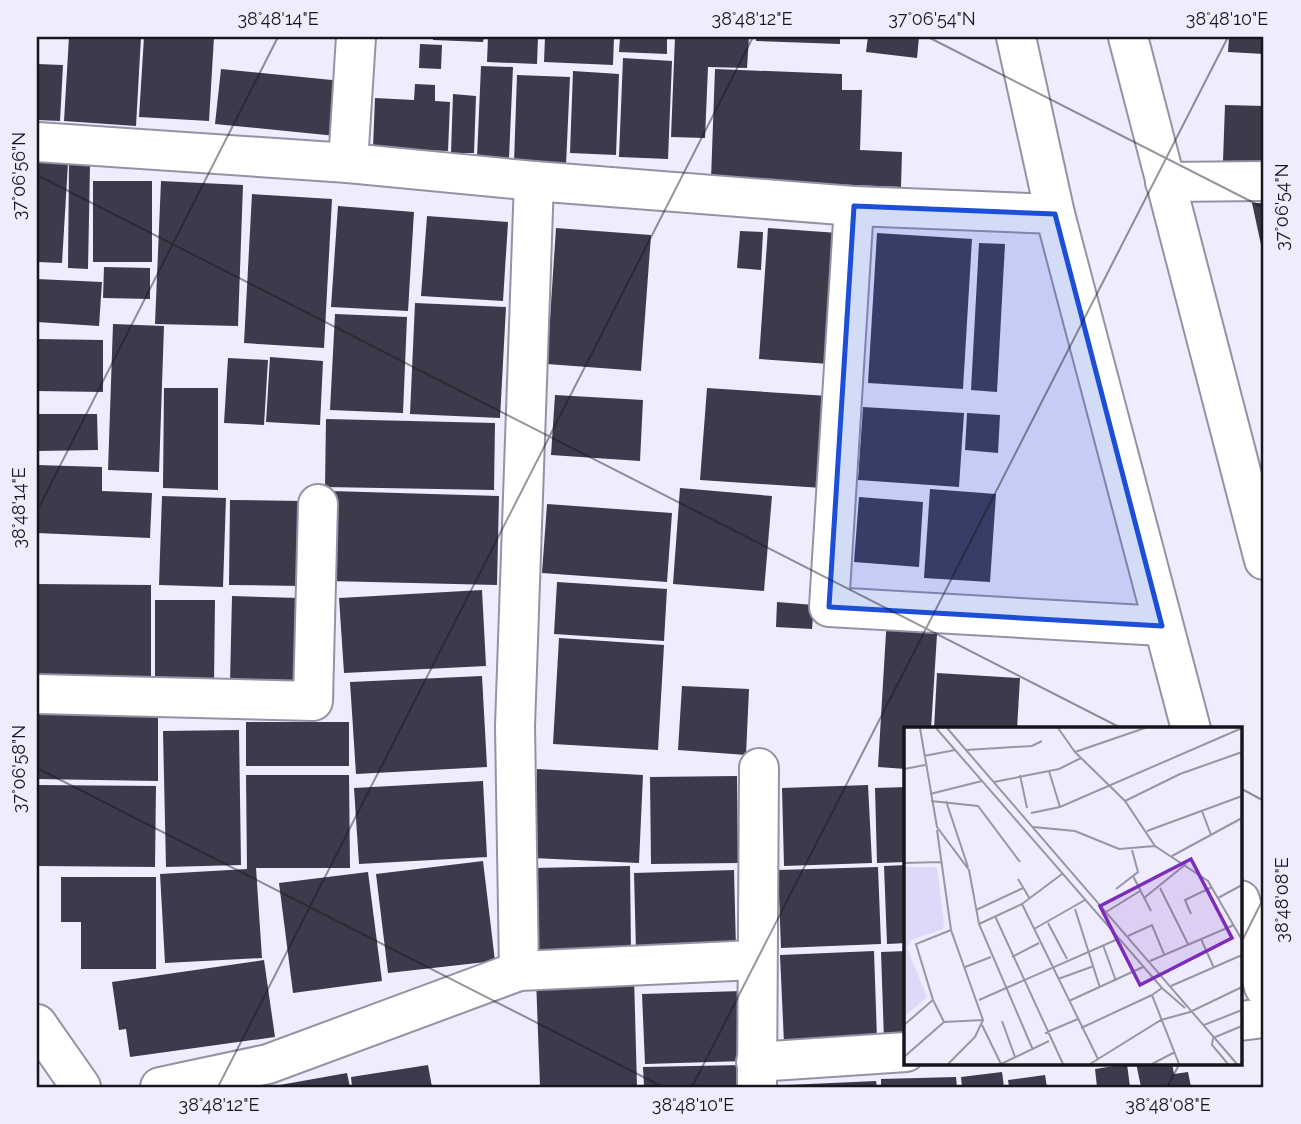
<svg xmlns="http://www.w3.org/2000/svg" width="1301" height="1124" viewBox="0 0 1301 1124" font-family="Raleway,sans-serif">
<style>
.building{fill:#3d3a4b}
.lines{fill:none;stroke-linecap:round;stroke-linejoin:round}
.minor-casing{stroke:#9592a5;stroke-width:42}
.major-casing{stroke:#9592a5;stroke-width:42}
.minor{stroke:#fff;stroke-width:38}
.major{stroke:#fff;stroke-width:38}
.marked{fill:#1d4ed8;fill-opacity:0.2;stroke:#1d4ed8;stroke-width:5;stroke-linejoin:round}
.ticks{fill:none;stroke:#18161d;stroke-width:2;stroke-opacity:0.45}
.inset-road{fill:none;stroke:#9996a3;stroke-width:2}
.view{fill:#7b2cbf;fill-opacity:0.15;stroke:#7b2cbf;stroke-width:3.5}
.inset-edge{fill:none;stroke:#18161d;stroke-width:3.5}
.neatline{fill:none;stroke:#18161d;stroke-width:2.5}
.ticks-label{font-size:18px;text-anchor:middle;fill:#18161d}
</style>
<rect width="100%" height="100%" fill="#efecfd"/>
<g class="building">
<polygon points="69,37 141,37 136,126 64,121"/>
<polygon points="144,37 214,37 209,121 139,117"/>
<polygon points="433,37 484,37 483,42 433,40"/>
<polygon points="488,37 538,37 537,64 487,62"/>
<polygon points="545,37 614,37 613,65 544,62"/>
<polygon points="620,37 667,37 667,54 619,52"/>
<polygon points="675,37 749,37 747,68 708,67 705,138 671,137"/>
<polygon points="756,37 840,37 840,44 756,41"/>
<polygon points="868,37 919,37 917,58 866,52"/>
<polygon points="1229,37 1264,37 1264,54 1228,52"/>
<polygon points="420,44 442,45 441,69 419,68"/>
<polygon points="623,58 672,61 668,159 619,157"/>
<polygon points="37,64 63,65 60,121 37,120"/>
<polygon points="481,66 513,67 509,158 477,158"/>
<polygon points="221,69 342,81 336,136 215,124"/>
<polygon points="715,69 842,74 842,90 862,90 860,150 902,152 901,187 711,179"/>
<polygon points="573,71 619,74 616,155 570,153"/>
<polygon points="517,75 570,77 566,165 514,163"/>
<polygon points="415,84 435,85 435,101 450,102 448,151 373,148 375,98 414,100"/>
<polygon points="453,94 476,96 474,153 451,153"/>
<polygon points="1225,105 1264,106 1264,162 1223,161"/>
<polygon points="37,161 68,163 62,263 37,262"/>
<polygon points="69,164 90,165 88,269 68,268"/>
<rect x="93" y="181" width="59" height="81"/>
<polygon points="161,181 243,185 238,326 155,324"/>
<polygon points="252,194 332,199 324,348 244,343"/>
<polygon points="1252,203 1264,203 1264,254 1263,254"/>
<polygon points="338,206 414,212 408,311 331,307"/>
<polygon points="427,216 508,222 503,301 421,296"/>
<polygon points="556,228 651,235 641,371 547,364"/>
<polygon points="768,228 838,233 829,364 759,359"/>
<polygon points="740,231 763,232 761,270 737,268"/>
<polygon points="877,233 972,239 963,389 868,383"/>
<polygon points="979,243 1005,244 997,392 971,390"/>
<polygon points="104,267 150,268 150,299 103,298"/>
<polygon points="37,279 102,282 99,326 37,322"/>
<polygon points="415,303 506,307 500,418 410,414"/>
<polygon points="335,314 407,317 403,413 330,410"/>
<polygon points="113,324 164,326 159,472 108,470"/>
<polygon points="37,339 103,340 103,392 37,391"/>
<polygon points="270,357 323,361 320,425 266,422"/>
<polygon points="228,358 268,360 264,425 224,423"/>
<polygon points="164,388 218,388 218,490 163,488"/>
<polygon points="707,388 828,396 822,488 700,480"/>
<polygon points="555,395 643,400 640,461 551,455"/>
<polygon points="863,407 964,413 959,487 858,480"/>
<polygon points="967,413 1000,415 998,453 965,450"/>
<polygon points="37,414 97,414 98,450 37,451"/>
<polygon points="326,419 495,423 494,490 325,487"/>
<polygon points="37,465 102,467 102,491 152,493 150,538 37,533"/>
<polygon points="680,488 772,496 764,591 673,584"/>
<polygon points="930,489 996,494 990,582 924,578"/>
<polygon points="331,491 499,496 497,585 329,581"/>
<polygon points="162,496 226,498 223,587 159,585"/>
<polygon points="859,497 923,502 919,567 854,562"/>
<polygon points="230,500 302,501 302,586 229,585"/>
<polygon points="547,504 672,513 667,582 542,573"/>
<polygon points="557,582 667,589 664,641 554,634"/>
<polygon points="37,584 151,585 151,683 37,682"/>
<polygon points="482,590 486,666 344,673 339,598"/>
<polygon points="232,596 300,598 298,684 230,683"/>
<polygon points="155,600 215,600 214,682 155,682"/>
<polygon points="777,602 814,605 812,629 776,627"/>
<polygon points="887,616 938,619 931,729 906,729 906,769 878,767"/>
<polygon points="559,638 664,645 658,750 553,744"/>
<polygon points="937,673 1020,678 1017,729 934,729"/>
<polygon points="482,676 487,767 356,774 350,682"/>
<polygon points="682,686 749,689 746,755 678,750"/>
<polygon points="37,710 158,711 158,781 37,779"/>
<rect x="246" y="722" width="103" height="44"/>
<polygon points="239,730 241,865 166,867 163,731"/>
<polygon points="537,769 643,775 639,863 533,858"/>
<polygon points="246,775 349,775 350,868 256,868 262,958 165,963 160,874 247,869"/>
<polygon points="737,776 738,863 651,864 650,777"/>
<polygon points="483,781 487,857 359,864 354,788"/>
<polygon points="38,785 156,786 155,867 38,866"/>
<polygon points="868,785 872,863 784,866 782,788"/>
<polygon points="906,787 906,862 877,863 875,788"/>
<polygon points="483,861 495,961 388,973 376,874"/>
<polygon points="906,865 906,943 887,944 884,866"/>
<polygon points="630,866 631,953 534,955 532,868"/>
<polygon points="878,867 881,944 781,948 778,870"/>
<polygon points="734,870 736,950 636,951 634,873"/>
<polygon points="368,872 382,981 293,993 279,883"/>
<polygon points="61,877 156,877 156,969 81,969 81,922 61,922"/>
<polygon points="874,951 877,1039 784,1043 780,955"/>
<polygon points="906,951 906,1039 884,1040 881,952"/>
<polygon points="264,960 275,1037 130,1057 126,1029 119,1030 112,982"/>
<polygon points="634,976 637,1087 540,1087 536,978"/>
<polygon points="742,991 744,1061 645,1064 642,994"/>
<polygon points="1136,1063 1172,1063 1174,1074 1188,1072 1191,1087 1141,1087"/>
<polygon points="1127,1064 1130,1087 1097,1087 1095,1069"/>
<polygon points="428,1065 432,1087 352,1087 351,1077"/>
<polygon points="743,1065 744,1087 644,1087 643,1067"/>
<polygon points="1002,1072 1004,1087 962,1087 961,1077"/>
<polygon points="347,1073 350,1087 274,1087 274,1086"/>
<polygon points="1045,1075 1047,1087 1009,1087 1008,1080"/>
<polygon points="956,1077 957,1087 881,1087 881,1079"/>
<polygon points="876,1081 877,1087 787,1087 787,1085"/>
</g>
<g class="lines">
<defs>
<g id="minor">
<polyline points="1016,37 1055,214 1191,729"/>
<polyline points="1128,37 1264,560"/>
<polyline points="37,142 348,163 534,181 854,206 1055,214"/>
<polyline points="348,163 356,37"/>
<polyline points="1165,182 1264,181"/>
<polyline points="854,206 829,607 1162,626"/>
<polyline points="37,694 313,701 318,504"/>
<polyline points="1240,900 1264,987"/>
<polyline points="519,971 515,726 534,181"/>
<polyline points="1240,1021 1264,1018"/>
<polyline points="756,1062 906,1052"/>
<polyline points="160,1087 268,1064 519,971 755,960"/>
<polyline points="757,1087 759,768"/>
</g>
<polyline id="major" points="37,1024 81,1087"/>
</defs>
<use href="#minor" class="minor-casing"/>
<use href="#major" class="major-casing"/>
<use href="#minor" class="minor"/>
<use href="#major" class="major"/>
</g>
<path class="marked" d="M854,206L1055,214L1162,626L829,607Z"/>
<path class="ticks" d="M928,37L1264,208M37,175L1123,729M37,511L278,37M37,768L663,1087M1240,788L1264,801M1240,945L1264,897M218,1087L753,37M692,1087L1228,37M1167,1087L1180,1063"/>
<g transform="translate(904 727)">
<rect width="338" height="338" fill="#efecfd"/>
<path d="M0,140H33L40,196L39,202L7,213L3,221L23,270L0,290Z" fill="#ded8f9"/>
<path class="inset-road" d="M16,1L33,100L65,143L75,197L129,323M32,1L258,261L281,281M43,1L333,337M154,1L171,25L221,74L251,119L304,154L338,213M62,23L128,19L138,14M171,25L241,1M20,29L51,23M0,42L21,38M145,44L156,80M116,48L123,81M90,55L155,42L177,31M26,67L78,54M27,74L74,79L116,135M42,74L64,140M221,74L276,47L338,25M298,84L307,108M127,86L156,80L338,1M129,100L171,104L215,122L251,119M33,103L47,203L79,293L71,310L44,337M243,104L338,69M268,129L338,91M0,136L37,135M229,149L247,184M114,152L126,172M256,161L284,217M212,162L234,145L228,123M240,171L282,137M314,171L338,158M118,177L194,332M171,182L196,261M72,183L119,161M202,185L236,164M287,187L281,173L308,160M91,189L159,337M144,196L163,232M75,197L118,177L158,147M130,202L181,173M224,209L248,198L260,227M297,212L310,241M199,218L212,254M108,230L135,216M246,234L330,198M61,240L87,230M154,252L190,239M267,259L338,228M258,261L248,268L275,337M29,273L40,295M75,273L214,212M165,274L239,240M98,294L111,330M0,298L29,273L12,217L47,203M78,298L97,337M300,298L338,283M177,301L248,268M141,306L174,292M309,311L308,318L324,337M309,311L338,299M0,330L40,295L79,293M97,337L145,314M186,337L257,293L286,285L338,260M248,337L271,325"/>
<path class="view" d="M287,132L328,211L236,258L196,179Z"/>
<rect width="338" height="338" class="inset-edge"/>
</g>
<rect width="1301" height="1124" fill="none" stroke="#efecfd" stroke-width="77"/>
<rect x="38" y="38" width="1224" height="1048" class="neatline"/>
<g class="ticks-label">
<text x="278" y="25">38°48'14"E</text>
<text x="752" y="25">38°48'12"E</text>
<text x="932" y="25">37°06'54"N</text>
<text x="1227" y="25">38°48'10"E</text>
<text transform="translate(19 176) rotate(-90)" y="6">37°06'56"N</text>
<text transform="translate(1282 207) rotate(-90)" y="6">37°06'54"N</text>
<text transform="translate(19 508) rotate(-90)" y="6">38°48'14"E</text>
<text transform="translate(19 769) rotate(-90)" y="6">37°06'58"N</text>
<text transform="translate(1282 900) rotate(-90)" y="6">38°48'08"E</text>
<text x="219" y="1111">38°48'12"E</text>
<text x="693" y="1111">38°48'10"E</text>
<text x="1168" y="1111">38°48'08"E</text>
</g>
</svg>
